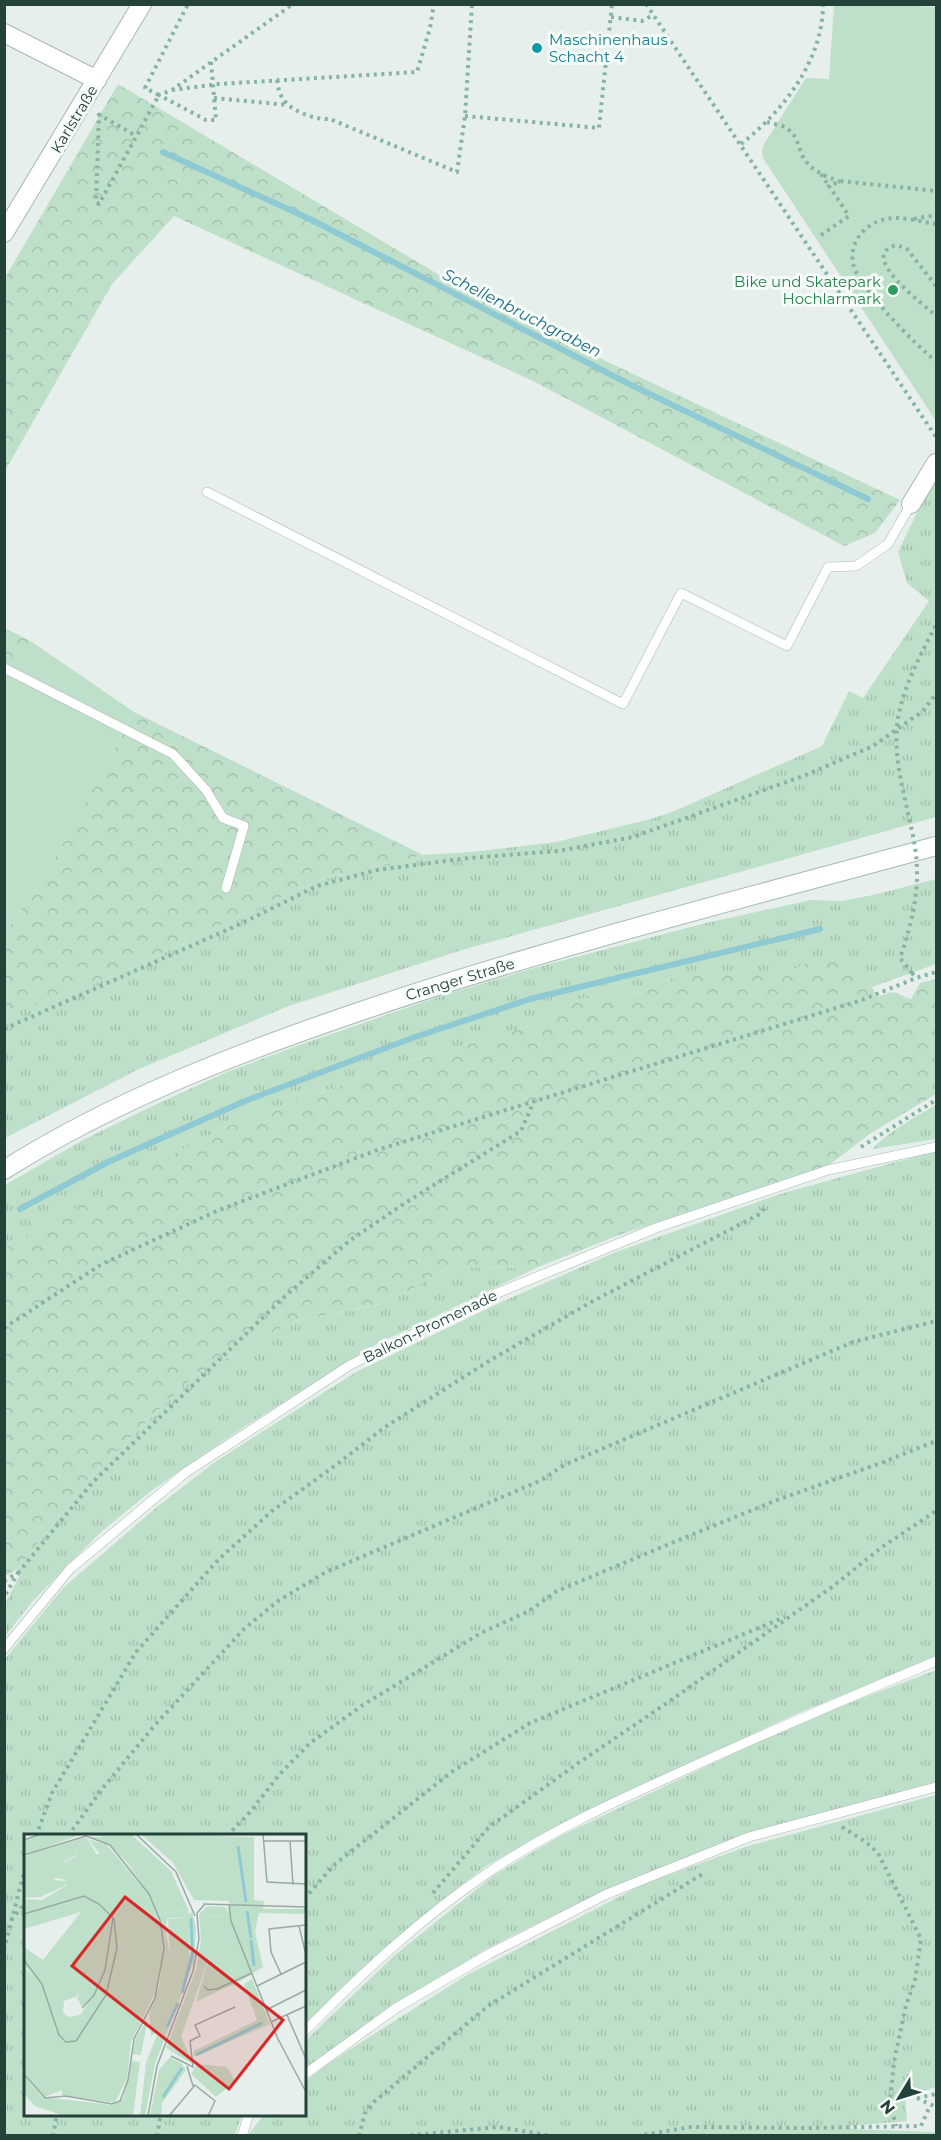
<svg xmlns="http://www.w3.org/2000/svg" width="941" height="2140" viewBox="0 0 941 2140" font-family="Montserrat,sans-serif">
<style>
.grass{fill:url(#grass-tufts)}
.forest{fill:url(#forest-crowns)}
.pitch{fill:#bfe0c8}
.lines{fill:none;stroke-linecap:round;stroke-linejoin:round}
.stream{stroke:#8ec9d4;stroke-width:6}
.service-casing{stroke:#a8b8b2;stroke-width:10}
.minor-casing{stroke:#a8b8b2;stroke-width:20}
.secondary-casing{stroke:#a4bbb3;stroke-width:20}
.path{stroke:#86b3a5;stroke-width:4;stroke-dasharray:3 4.5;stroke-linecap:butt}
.service{stroke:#fff;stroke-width:9}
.minor{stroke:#fff;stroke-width:18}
.secondary{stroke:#fff;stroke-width:18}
.path-bridge{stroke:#86b3a5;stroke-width:4;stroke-dasharray:3 4.5;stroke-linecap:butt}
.culture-dot{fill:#0f9aa8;stroke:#f7fbf9;stroke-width:2}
.leisure-dot{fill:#2e9e5b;stroke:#f7fbf9;stroke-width:2}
.labels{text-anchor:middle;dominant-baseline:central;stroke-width:6;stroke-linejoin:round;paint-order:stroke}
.culture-label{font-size:15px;fill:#0d838f;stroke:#f7fbf9;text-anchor:start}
.street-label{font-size:15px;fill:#24423a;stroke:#f7fbf9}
.leisure-label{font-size:15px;fill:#27864d;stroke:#f7fbf9;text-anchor:end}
.water-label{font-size:16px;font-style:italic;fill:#1c6f80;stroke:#f7fbf9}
.inset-river{fill:none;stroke:#8ec9d4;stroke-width:3}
.inset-road{fill:none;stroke:#98aaa4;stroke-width:1.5}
.view{fill:#d62828;fill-opacity:0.15;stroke:#d62828;stroke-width:3}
.inset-edge{fill:none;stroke:#24423a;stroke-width:3}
</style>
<defs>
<pattern id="grass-tufts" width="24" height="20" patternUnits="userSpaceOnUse" patternTransform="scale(1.5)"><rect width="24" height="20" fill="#bfe0c8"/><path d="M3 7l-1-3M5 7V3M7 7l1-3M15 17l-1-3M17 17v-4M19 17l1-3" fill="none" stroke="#a4c1ad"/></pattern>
<pattern id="forest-crowns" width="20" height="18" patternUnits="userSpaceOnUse" patternTransform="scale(1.5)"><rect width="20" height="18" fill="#bfe0c8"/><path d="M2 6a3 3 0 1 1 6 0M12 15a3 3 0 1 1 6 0" fill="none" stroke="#a4c1ad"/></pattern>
</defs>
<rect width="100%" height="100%" fill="#e6efeb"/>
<g class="grass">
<polygon points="936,473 936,817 462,950 286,1007 137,1070 5,1138 4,1015 109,978 315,881 423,855 471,852 556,842 651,819 672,812 822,746 849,691 863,698 929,601 907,583 898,552"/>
<polygon points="936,879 936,964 872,987 836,950 785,973 681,973 641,992 580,999 549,1020 394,1066 220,1129 5,1250 5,1185 83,1140 159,1103 227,1072 294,1047 441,996 534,968 706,923 811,900 842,901 873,895"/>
<path d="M936,1105V1139L873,1149C879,1138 923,1112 936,1105Z"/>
<polygon points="936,1151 936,1657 796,1714 630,1790 556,1827 486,1866 432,1908 341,1988 305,2027 304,1836 26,1836 26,2114 242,2115 235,2135 5,2136 5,1659 63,1588 157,1507 215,1462 356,1372 499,1303 616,1252 780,1194"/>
<polygon points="450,1267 536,1268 373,1346 239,1430 151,1491 101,1532 32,1602 5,1636 5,1604 19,1577 18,1569 89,1478 195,1375 294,1322 389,1302"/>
<polygon points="936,1670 936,1782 745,1834 605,1890 486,1949 379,2015 305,2069 305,2041 307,2039 396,1954 493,1876 560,1836 800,1722"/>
<polygon points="936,1795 936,2087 905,2097 907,2121 850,2126 851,2129 936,2132 936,2135 247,2136 264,2115 304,2114 305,2082 327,2064 467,1975 644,1884 748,1846"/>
</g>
<g class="forest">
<polygon points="118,84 500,311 900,500 875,533 844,546 535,382 174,216 112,284 5,471 5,278"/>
<polygon points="5,628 32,642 5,673"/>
<polygon points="134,712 423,855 315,881 109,978 5,1015 5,932 46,875"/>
<polygon points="836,949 872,987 877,997 893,992 911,999 920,983 936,979 936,1094 871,1133 829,1165 619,1235 536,1268 450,1267 389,1302 294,1322 195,1375 89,1478 18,1569 5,1576 4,1249 119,1183 220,1129 394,1066 549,1020 580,999 641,992 681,973 785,973"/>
</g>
<g class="pitch">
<polygon points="904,5 936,7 936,421 763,158 762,151 764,144 806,78 829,79 834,5"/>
<polygon points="32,642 134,712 46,875 5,932 5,673"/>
</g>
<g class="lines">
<g class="stream">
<polyline points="163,152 312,220 629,384 868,499"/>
<polyline points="20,1209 108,1162 245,1101 415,1037 530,999 820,929"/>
</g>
<defs>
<g id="service">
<polyline points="207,492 623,704 681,593 787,646 828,567 856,566 888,544 911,504"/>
<polyline points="4,668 173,754 206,790 223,818 244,826 226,888"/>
<polyline points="4,1649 70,1569 185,1473 350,1365 495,1294 656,1228 828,1170 936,1147"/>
<path d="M304,2032C361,1974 422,1917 489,1872C548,1832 614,1802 678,1773C764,1734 850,1697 936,1661"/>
<polyline points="304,2075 396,2008 489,1954 607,1894 749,1837 936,1787"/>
<polyline points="242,2136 249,2114"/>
</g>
<g id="minor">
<polyline points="4,33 97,80"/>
<polyline points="4,233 142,4"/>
<polyline points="911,504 936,463"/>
</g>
<path id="secondary" d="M4,1170C116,1099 243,1051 367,1009C554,946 746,898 936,846"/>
</defs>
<use href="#service" class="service-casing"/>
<use href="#minor" class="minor-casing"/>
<use href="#secondary" class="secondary-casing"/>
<g class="path">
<polyline points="646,4 936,437"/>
<polyline points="611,17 642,21 653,15"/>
<polyline points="211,62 216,120 206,120 159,95 172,90 293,4"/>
<path d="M277,80C278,87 279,93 283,99C292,112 316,120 330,119L457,172L465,116L472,4"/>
<polyline points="172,90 219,84 417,72 430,28 434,4"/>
<polyline points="214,98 288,105"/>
<polyline points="99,113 96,202 99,204 159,95 145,88 188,4"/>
<polyline points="98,114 136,136"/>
<polyline points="465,116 599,128 612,4"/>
<path d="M767,122C774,124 784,125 789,130C797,136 798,146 802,155C810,171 825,176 841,182"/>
<path d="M741,144C783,111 823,61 823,4"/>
<polyline points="821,174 829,186"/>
<polyline points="914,219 929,216 936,217"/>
<path d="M936,224C923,222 909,218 895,218C869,218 846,241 854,267C861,289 917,347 936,361"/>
<polyline points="821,235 849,216 829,186 840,181 936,191"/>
<path d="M936,286L907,249L897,245C855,255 925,305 936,316"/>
<polyline points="912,973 916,978"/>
<polyline points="4,1029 236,926 317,886 377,870 469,858 558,851 633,837 806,775 873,746 923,711 936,694"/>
<polyline points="861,1147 936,1100"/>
<polyline points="4,1328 102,1264 219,1210 380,1149 862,1000 916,978 936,972"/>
<polyline points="18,1573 92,1483 283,1298 349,1241 405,1203 521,1131 534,1101"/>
<polyline points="4,1581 18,1573 4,1597"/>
<polyline points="842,1827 866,1842 878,1853 921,1939 915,1981 906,2005 894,2062 890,2101 896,2126"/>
<polyline points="36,1836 52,1793 136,1652 218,1560 272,1511 336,1465 385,1427 489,1361 593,1301 760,1214 767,1205"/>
<polyline points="68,1836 102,1789 155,1725 244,1629 278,1601 326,1572 542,1480 564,1465 853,1342 936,1321"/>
<polyline points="227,1836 251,1811 279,1775 310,1743 363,1705 481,1633 529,1611 557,1591 674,1542 777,1500 881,1463 936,1441"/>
<polyline points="433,1893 489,1827 577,1764 664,1705 832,1587 882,1547 936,1511"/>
<polyline points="304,1899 335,1864 453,1771 530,1723 785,1617"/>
<polyline points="11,1920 26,1902"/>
<polyline points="4,1950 26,1864"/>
<polyline points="917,2098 936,2107"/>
<polyline points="917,2098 936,2094"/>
<polyline points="53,2136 57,2114"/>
<polyline points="157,2136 161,2114"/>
<polyline points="359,2136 365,2113 374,2102 488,2006 704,1873"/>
<polyline points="403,2136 498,2127 553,2136"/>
<polyline points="637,2136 691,2127 805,2128 921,2126 930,2106"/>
</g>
<use href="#service" class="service"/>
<use href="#minor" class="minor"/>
<use href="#secondary" class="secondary"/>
<path class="path-bridge" d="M912,973L900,958C912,923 920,891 916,854C910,809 891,764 898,718C904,685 921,654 936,625"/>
</g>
<circle class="culture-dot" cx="537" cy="48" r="6"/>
<circle class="leisure-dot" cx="893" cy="290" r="6"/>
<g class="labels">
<g class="culture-label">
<text x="549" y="39">Maschinenhaus<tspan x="549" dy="17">Schacht 4</tspan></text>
</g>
<g class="street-label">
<text transform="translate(74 119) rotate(-59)">Karlstraße</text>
<text transform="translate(460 979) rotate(-17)">Cranger Straße</text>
<text transform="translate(430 1326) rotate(-26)">Balkon-Promenade</text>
</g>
<g class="leisure-label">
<text x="881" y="281">Bike und Skatepark<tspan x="881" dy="17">Hochlarmark</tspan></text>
</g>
<g class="water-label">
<text transform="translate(522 313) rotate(27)">Schellenbruchgraben</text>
</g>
</g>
<g transform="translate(24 1834)">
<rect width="282" height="282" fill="#e6efeb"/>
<path d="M58,4H63L72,20H76L64,5L83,11L125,61L135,84L139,118L131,159L107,208L103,244L91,269L38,261V256L21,263L0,239V134L11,143L0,132V123L9,130L0,122V113L19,126L57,78L0,95V65L18,66L42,52V46L33,44L46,37L49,29L41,28L51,23ZM56,155L53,164L58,173L69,161L56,181L44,183L39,178L40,167L52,163ZM184,72L202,73L204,80L183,83L185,124L157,203L170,231L142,214L172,135L177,105L175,80ZM163,77L166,80L168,77L172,94L170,127L131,230L122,229L136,193H141L152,171L167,116L166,83L144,84L141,94L146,121L135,152L140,111L134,80ZM124,184L117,221L108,220L112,204ZM107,227L116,228L109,282H41L11,272L0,260V241L18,263L88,271L99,264Z" fill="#bfe0c8" fill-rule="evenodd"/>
<path d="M18,0H59L0,21V7ZM66,0H107L147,37L165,77L134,80L126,61L101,26L86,11L66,3H80ZM117,0L230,3V66L240,67L239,75H282V80L235,79L231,98L239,133L210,151L205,123L188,125L199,155L172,168L185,124L180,84L204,80L205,67L170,66L149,29ZM58,4L51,22L39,28L49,29L46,37L29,46L42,47L41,52L16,63L0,64V22ZM166,83L165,127L152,171L141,193L127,202L125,180L146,121L144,85ZM228,145L246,190L170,223V217L233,186L220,150ZM146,223L158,230L162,236L138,269L137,282H126L135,236ZM122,229L131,230L121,282H116Z" fill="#bfe0c8"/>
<path d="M205,123L210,151L199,155L188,125ZM173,230L203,233L211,247L192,263L167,240Z" fill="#bfe0c8"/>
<path class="inset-river" d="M214,12L222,68M223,77L227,104M167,84L168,115M227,106L230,132M158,159L169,118M143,193L154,169M172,221L238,189M139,263L158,234"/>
<path class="inset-road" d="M112,0L152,38L171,82M239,0L243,48L282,50M0,6L17,0M239,7H282M266,7L269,51M0,21L62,2L86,11L125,60L136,86L140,115L131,164L110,205L104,246L96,267L88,270L42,262L21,264L0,240M179,70L282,73M205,70L207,87L254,205L282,258M0,80L60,62L75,70L90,85L93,114L82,161L52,207L42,208L35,201L18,150L0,126M275,92L282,121M257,140L247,118L245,95L282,91M180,152L184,156L193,155L228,139M233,152L282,128M58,174L70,161L81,136L89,84M242,176L282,156M263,181L282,225M247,188L282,172M147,222L169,233L166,207L176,202L171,191L211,173M163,232L169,252M124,282L133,232L169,137L175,105L173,79L181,70M145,282L171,251L191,267L184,282"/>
<path class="view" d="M101,63L259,186L205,255L48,132Z"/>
<rect width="282" height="282" class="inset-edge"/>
</g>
<rect width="941" height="2140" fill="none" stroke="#24423a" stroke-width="12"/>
<g transform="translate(899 2098) rotate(232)" stroke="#f7fbf9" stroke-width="4.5" paint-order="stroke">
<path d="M0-4.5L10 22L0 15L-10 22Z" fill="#24423a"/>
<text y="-9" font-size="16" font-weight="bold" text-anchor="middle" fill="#24423a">N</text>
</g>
</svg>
